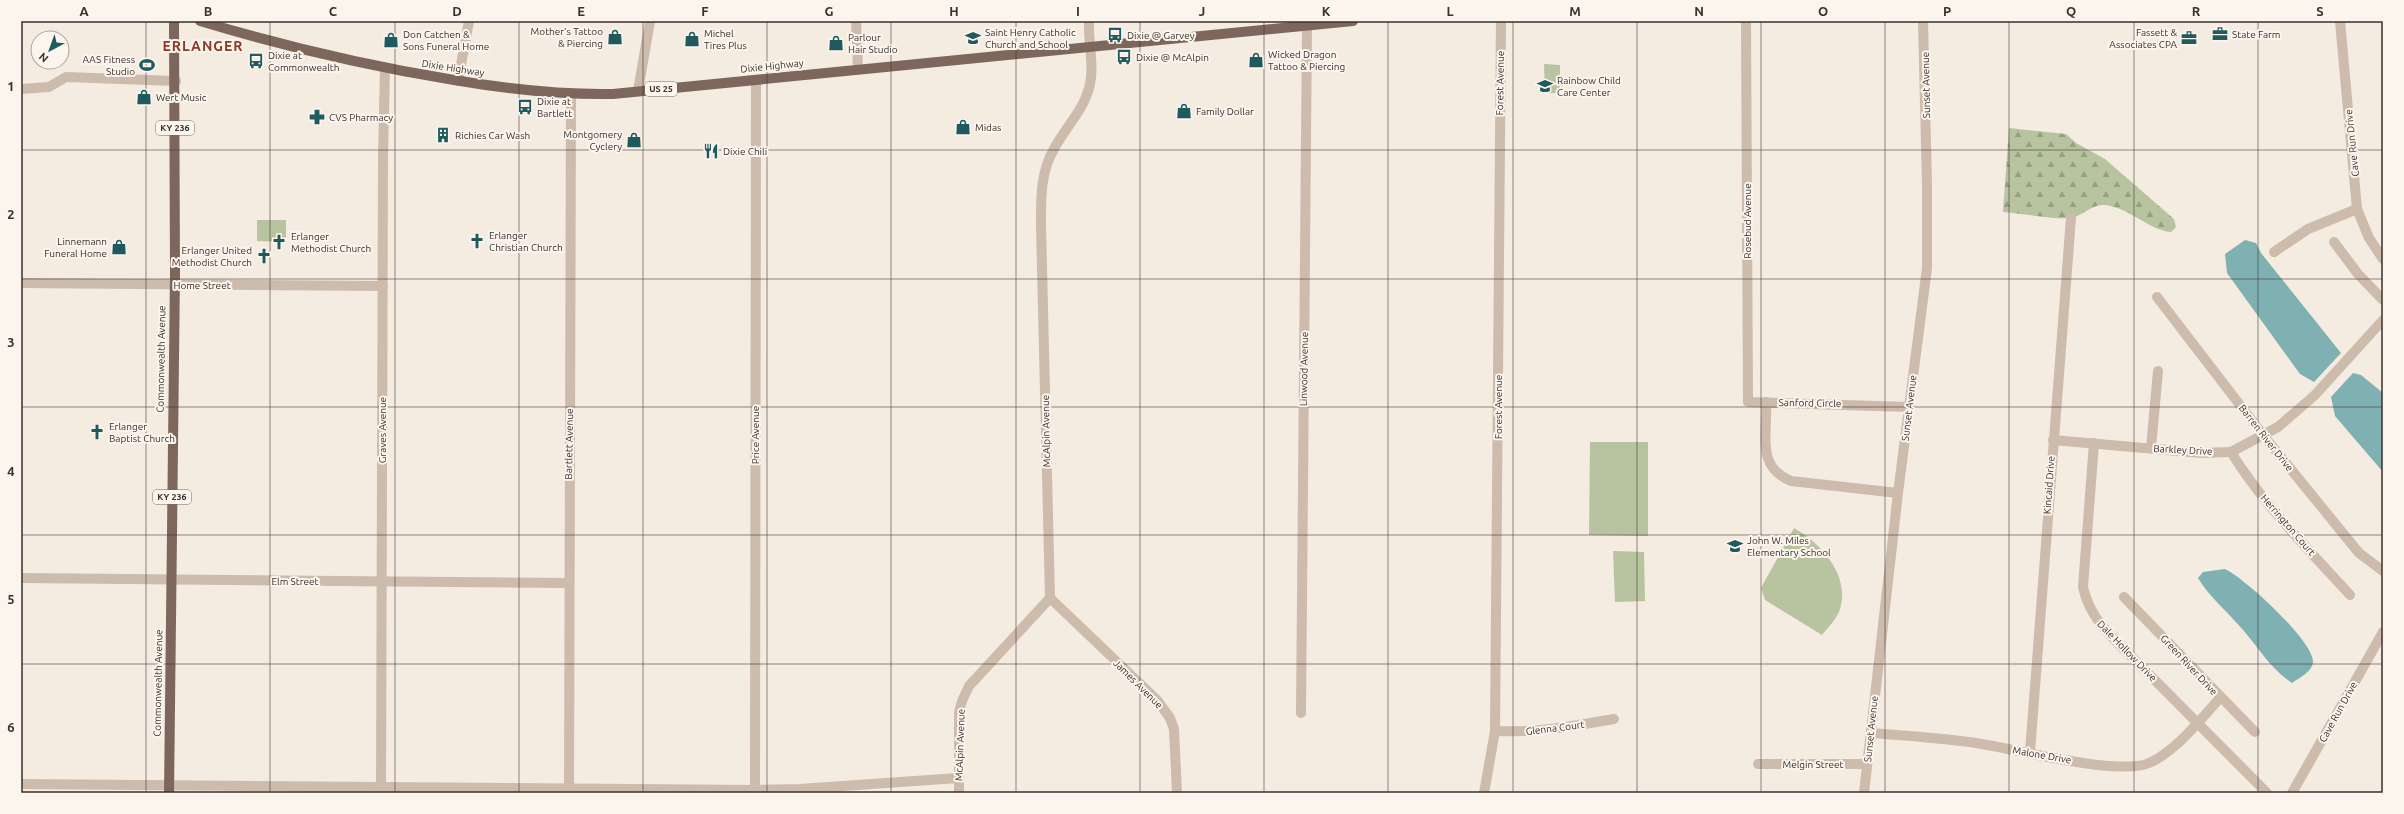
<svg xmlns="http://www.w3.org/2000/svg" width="2404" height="814" viewBox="0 0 2404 814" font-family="Ubuntu,sans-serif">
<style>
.forest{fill:url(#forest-firs)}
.green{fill:#b8c4a0}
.water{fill:#7fb0b2}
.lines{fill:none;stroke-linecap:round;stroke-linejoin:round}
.street{stroke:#cdbbac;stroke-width:10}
.primary{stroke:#7d675c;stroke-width:10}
.grid{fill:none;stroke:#3b302b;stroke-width:1;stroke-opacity:0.55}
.labels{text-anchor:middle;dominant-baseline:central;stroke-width:4;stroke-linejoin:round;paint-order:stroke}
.shield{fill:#fbf5ee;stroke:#756b66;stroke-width:1}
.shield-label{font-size:9px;font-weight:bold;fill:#3b302b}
.poi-label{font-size:10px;fill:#3b302b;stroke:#fbf5ee;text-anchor:start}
.street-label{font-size:10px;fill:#3b302b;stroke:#fbf5ee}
.district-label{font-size:14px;font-weight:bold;letter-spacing:1px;fill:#8c3b22;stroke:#fbf5ee}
.neatline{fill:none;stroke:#3b302b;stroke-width:1.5}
.grid-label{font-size:13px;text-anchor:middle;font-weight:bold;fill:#3b302b}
</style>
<defs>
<pattern id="forest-firs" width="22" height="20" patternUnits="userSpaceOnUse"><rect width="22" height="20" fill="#b8c4a0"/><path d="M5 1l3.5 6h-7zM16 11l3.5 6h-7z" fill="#97a083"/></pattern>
</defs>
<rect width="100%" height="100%" fill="#f4ebe1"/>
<path class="forest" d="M2009,128L2066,134L2076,143L2105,159L2174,219L2176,227L2171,232C2148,230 2129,207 2104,205C2091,204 2082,217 2070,218C2057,220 2019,213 2003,212Z"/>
<g class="green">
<polygon points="1544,64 1560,65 1560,93 1545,93"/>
<polygon points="257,220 286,220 286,242 257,241"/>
<polygon points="1590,442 1648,442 1648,536 1589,535"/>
<path d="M1794,528C1822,544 1852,577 1839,612C1835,620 1828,628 1822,635L1765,600L1761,588Z"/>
<polygon points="1613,551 1644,552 1645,601 1615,602"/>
</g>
<g class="water">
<polygon points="2245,240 2256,243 2261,253 2341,353 2314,382 2300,374 2227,273 2225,254"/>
<polygon points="2353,373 2361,375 2383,393 2383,472 2335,416 2331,397"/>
<path d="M2225,569C2243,577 2314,641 2313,662C2312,672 2299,678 2292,683C2270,668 2261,651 2244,631C2229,613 2210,598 2198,578L2203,572Z"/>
</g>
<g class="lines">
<g class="street">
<polyline points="856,21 858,69"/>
<polyline points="1746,21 1748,402 1909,407"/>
<polyline points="2340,21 2357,209 2369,238 2383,259"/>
<polyline points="458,81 469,21"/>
<polyline points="21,89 49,87 66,77 176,81"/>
<polyline points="638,91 650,21"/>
<polyline points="2334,242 2358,274 2383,300"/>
<polyline points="2274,252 2308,229 2357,209"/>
<polyline points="21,283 383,286"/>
<polyline points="2157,297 2263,435 2359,553 2383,571"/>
<path d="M1766,402C1768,434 1755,466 1791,481L1898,493"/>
<polyline points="2053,440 2201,453 2231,452 2278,427 2315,395 2383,320"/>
<path d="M2094,443L2083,587C2088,608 2097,621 2111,636L2267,793"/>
<polyline points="2151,448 2158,371"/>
<path d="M2231,452C2263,504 2308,549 2350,595"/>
<polyline points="21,578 568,583"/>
<polyline points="2124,597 2255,732"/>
<polyline points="1050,598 1157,700 1170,718 1174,729 1177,793"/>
<polyline points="1301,713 1307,25"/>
<path d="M1495,731C1536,733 1574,726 1614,719"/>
<path d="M1871,733C1908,736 1946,738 1982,744C2019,750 2119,776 2149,763C2175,752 2201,719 2220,698"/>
<polyline points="2030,752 2071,218"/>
<polyline points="1758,764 1867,764"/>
<polyline points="21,784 755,790 800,789 958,778"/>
<polyline points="755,790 756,80"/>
<polyline points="381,793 383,157 385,68"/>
<polyline points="569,793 571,95"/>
<path d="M959,793V712L962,701L969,686L1050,598L1041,226C1041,199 1040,173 1054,149C1065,128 1083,111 1089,88C1095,67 1088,43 1089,21"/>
<polyline points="1484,793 1495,731 1501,21"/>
<polyline points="1864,793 1898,493 1927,268 1927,185 1923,21"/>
<polyline points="2292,793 2383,632"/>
</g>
<g class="primary">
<path d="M200,21C283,46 368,66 454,80C507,89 559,95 613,94L1353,21"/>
<polyline points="169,793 175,273 174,21"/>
</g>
</g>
<path class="grid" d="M146,21V793M270,21V793M395,21V793M519,21V793M643,21V793M767,21V793M891,21V793M1016,21V793M1140,21V793M1264,21V793M1388,21V793M1513,21V793M1637,21V793M1761,21V793M1885,21V793M2009,21V793M2134,21V793M2258,21V793M21,150H2383M21,279H2383M21,407H2383M21,535H2383M21,664H2383"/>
<defs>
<symbol id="office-bare" viewBox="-9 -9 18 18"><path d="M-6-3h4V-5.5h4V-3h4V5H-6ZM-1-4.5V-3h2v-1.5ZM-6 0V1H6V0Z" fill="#1f5a5e" stroke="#fbf5ee" stroke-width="2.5" paint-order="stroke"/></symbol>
<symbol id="bus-bare" viewBox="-9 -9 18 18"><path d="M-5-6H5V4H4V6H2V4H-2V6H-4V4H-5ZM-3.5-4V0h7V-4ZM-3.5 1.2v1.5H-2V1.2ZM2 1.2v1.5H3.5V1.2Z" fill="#1f5a5e" stroke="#fbf5ee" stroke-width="2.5" paint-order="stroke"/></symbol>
<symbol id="shop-bare" viewBox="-9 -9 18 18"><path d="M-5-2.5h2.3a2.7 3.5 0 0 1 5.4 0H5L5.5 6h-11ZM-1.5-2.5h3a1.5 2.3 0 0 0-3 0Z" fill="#1f5a5e" stroke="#fbf5ee" stroke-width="2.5" paint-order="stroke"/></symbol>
<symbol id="school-bare" viewBox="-9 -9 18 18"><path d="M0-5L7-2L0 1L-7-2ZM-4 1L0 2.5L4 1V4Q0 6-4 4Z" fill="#1f5a5e" stroke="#fbf5ee" stroke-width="2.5" paint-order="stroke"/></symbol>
<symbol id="stadium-bare" viewBox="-9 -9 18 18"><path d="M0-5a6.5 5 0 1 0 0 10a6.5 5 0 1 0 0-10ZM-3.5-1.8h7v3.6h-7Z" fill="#1f5a5e" stroke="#fbf5ee" stroke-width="2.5" paint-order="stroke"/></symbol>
<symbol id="pharmacy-bare" viewBox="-9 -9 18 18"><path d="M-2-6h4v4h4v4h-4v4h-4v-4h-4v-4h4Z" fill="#1f5a5e" stroke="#fbf5ee" stroke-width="2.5" paint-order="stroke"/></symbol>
<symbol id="building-bare" viewBox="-9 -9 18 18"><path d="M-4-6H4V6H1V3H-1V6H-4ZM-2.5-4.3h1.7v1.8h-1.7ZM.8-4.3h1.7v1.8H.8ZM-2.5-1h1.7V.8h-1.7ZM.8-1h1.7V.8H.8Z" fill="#1f5a5e" stroke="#fbf5ee" stroke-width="2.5" paint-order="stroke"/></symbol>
<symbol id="restaurant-bare" viewBox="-9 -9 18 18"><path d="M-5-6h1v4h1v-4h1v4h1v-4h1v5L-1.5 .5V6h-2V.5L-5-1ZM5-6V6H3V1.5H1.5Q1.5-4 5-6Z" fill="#1f5a5e" stroke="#fbf5ee" stroke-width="2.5" paint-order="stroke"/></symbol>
<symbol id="church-bare" viewBox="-9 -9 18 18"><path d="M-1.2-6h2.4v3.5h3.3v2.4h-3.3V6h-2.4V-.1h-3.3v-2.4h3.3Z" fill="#1f5a5e" stroke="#fbf5ee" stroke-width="2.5" paint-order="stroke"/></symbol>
</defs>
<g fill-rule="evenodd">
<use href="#office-bare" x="2209" y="23" width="22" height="22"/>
<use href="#bus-bare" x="1104" y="24" width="22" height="22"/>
<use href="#shop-bare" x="604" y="26" width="22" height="22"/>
<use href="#school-bare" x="962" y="27" width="22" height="22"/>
<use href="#office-bare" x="2178" y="27" width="22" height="22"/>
<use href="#shop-bare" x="681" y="28" width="22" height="22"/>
<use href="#shop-bare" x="380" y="29" width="22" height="22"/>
<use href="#shop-bare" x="825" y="32" width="22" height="22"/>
<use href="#bus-bare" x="1113" y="46" width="22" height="22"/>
<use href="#shop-bare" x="1245" y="49" width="22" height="22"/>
<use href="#bus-bare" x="245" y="50" width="22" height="22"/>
<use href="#stadium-bare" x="136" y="54" width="22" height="22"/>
<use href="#school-bare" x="1534" y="75" width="22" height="22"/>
<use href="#shop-bare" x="133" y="86" width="22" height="22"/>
<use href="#bus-bare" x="514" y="96" width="22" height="22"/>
<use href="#shop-bare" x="1173" y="100" width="22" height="22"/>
<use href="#pharmacy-bare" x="306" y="106" width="22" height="22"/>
<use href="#shop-bare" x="952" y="116" width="22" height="22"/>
<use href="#building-bare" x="432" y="124" width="22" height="22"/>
<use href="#shop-bare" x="623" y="129" width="22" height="22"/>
<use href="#restaurant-bare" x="700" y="140" width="22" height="22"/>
<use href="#church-bare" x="466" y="230" width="22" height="22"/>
<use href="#church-bare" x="268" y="231" width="22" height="22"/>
<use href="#shop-bare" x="108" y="236" width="22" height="22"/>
<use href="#church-bare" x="253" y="245" width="22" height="22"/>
<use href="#church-bare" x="86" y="421" width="22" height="22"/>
<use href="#school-bare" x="1724" y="535" width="22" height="22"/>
</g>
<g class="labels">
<g class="shield">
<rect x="645" y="82" width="32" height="14" rx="3"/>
<rect x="156" y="121" width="38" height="14" rx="3"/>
<rect x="153" y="490" width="38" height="14" rx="3"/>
</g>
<g class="shield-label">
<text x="661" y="89">US 25</text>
<text x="175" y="128">KY 236</text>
<text x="172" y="497">KY 236</text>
</g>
<g class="poi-label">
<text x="603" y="31" text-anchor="end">Mother's Tattoo<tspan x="603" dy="12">&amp; Piercing</tspan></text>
<text x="985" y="32">Saint Henry Catholic<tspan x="985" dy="12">Church and School</tspan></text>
<text x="2177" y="32" text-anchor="end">Fassett &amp;<tspan x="2177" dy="12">Associates CPA</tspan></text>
<text x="704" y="33">Michel<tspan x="704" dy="12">Tires Plus</tspan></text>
<text x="403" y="34">Don Catchen &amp;<tspan x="403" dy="12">Sons Funeral Home</tspan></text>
<text x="2232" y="34">State Farm</text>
<text x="1127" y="35">Dixie @ Garvey</text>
<text x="848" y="37">Parlour<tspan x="848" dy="12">Hair Studio</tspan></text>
<text x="1268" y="54">Wicked Dragon<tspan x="1268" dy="12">Tattoo &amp; Piercing</tspan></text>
<text x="268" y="55">Dixie at<tspan x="268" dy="12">Commonwealth</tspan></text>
<text x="1136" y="57">Dixie @ McAlpin</text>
<text x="135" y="59" text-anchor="end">AAS Fitness<tspan x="135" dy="12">Studio</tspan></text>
<text x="1557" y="80">Rainbow Child<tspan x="1557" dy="12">Care Center</tspan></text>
<text x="156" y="97">Wert Music</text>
<text x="537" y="101">Dixie at<tspan x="537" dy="12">Bartlett</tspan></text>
<text x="1196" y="111">Family Dollar</text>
<text x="329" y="117">CVS Pharmacy</text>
<text x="975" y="127">Midas</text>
<text x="622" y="134" text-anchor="end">Montgomery<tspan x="622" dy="12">Cyclery</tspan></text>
<text x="455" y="135">Richies Car Wash</text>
<text x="723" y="151">Dixie Chili</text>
<text x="489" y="235">Erlanger<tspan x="489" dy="12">Christian Church</tspan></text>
<text x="291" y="236">Erlanger<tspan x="291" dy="12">Methodist Church</tspan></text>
<text x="107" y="241" text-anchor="end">Linnemann<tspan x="107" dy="12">Funeral Home</tspan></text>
<text x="252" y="250" text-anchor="end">Erlanger United<tspan x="252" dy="12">Methodist Church</tspan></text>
<text x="109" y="426">Erlanger<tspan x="109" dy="12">Baptist Church</tspan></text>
<text x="1747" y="540">John W. Miles<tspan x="1747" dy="12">Elementary School</tspan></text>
</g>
<g class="street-label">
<text transform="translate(772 66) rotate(-6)">Dixie Highway</text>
<text transform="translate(453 68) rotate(9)">Dixie Highway</text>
<text transform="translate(1500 83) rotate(-89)">Forest Avenue</text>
<text transform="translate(1926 85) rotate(-91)">Sunset Avenue</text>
<text transform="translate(2352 143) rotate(-96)">Cave Run Drive</text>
<text transform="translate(1747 221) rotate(-90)">Rosebud Avenue</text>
<text x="202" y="285">Home Street</text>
<text transform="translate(161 359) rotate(-89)">Commonwealth Avenue</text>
<text transform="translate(1304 369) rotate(-89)">Linwood Avenue</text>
<text transform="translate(1810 403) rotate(1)">Sanford Circle</text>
<text transform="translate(1498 407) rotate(-90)">Forest Avenue</text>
<text transform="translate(1909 408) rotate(-83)">Sunset Avenue</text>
<text transform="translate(382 430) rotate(-90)">Graves Avenue</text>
<text transform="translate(1046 431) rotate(-91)">McAlpin Avenue</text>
<text transform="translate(755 435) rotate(-90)">Price Avenue</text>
<text transform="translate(2266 438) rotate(52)">Barren River Drive</text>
<text transform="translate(569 444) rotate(-89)">Bartlett Avenue</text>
<text transform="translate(2183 450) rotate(3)">Barkley Drive</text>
<text transform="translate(2049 485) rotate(-86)">Kincaid Drive</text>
<text transform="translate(2288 525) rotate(49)">Herrington Court</text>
<text x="295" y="581">Elm Street</text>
<text transform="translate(2127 651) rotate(46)">Dale Hollow Drive</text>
<text transform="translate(2189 665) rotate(47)">Green River Drive</text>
<text transform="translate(158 683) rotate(-89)">Commonwealth Avenue</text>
<text transform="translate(1138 684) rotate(45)">James Avenue</text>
<text transform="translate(2338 712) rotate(-61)">Cave Run Drive</text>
<text transform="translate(1555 728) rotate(-7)">Glenna Court</text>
<text transform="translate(1871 729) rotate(-84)">Sunset Avenue</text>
<text transform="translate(960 745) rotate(-88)">McAlpin Avenue</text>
<text transform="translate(2042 755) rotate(10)">Malone Drive</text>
<text x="1813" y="764">Melgin Street</text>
</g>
<g class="district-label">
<text x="203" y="46">ERLANGER</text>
</g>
</g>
<rect width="2404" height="814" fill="none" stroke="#fbf5ee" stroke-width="44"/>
<g transform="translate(50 50) rotate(221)"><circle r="19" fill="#fbf5ee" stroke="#aea6a0"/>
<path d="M0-3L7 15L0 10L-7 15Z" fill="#1f5a5e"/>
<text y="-6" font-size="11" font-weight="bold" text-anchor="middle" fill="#3b302b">N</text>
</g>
<rect x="22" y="22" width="2360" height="770" class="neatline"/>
<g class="grid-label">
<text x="84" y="16">A</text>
<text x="208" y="16">B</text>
<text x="333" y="16">C</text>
<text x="457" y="16">D</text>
<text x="581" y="16">E</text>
<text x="705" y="16">F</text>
<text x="829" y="16">G</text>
<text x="954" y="16">H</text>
<text x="1078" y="16">I</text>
<text x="1202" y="16">J</text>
<text x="1326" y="16">K</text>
<text x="1450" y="16">L</text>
<text x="1575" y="16">M</text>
<text x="1699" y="16">N</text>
<text x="1823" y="16">O</text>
<text x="1947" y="16">P</text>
<text x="2071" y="16">Q</text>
<text x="2196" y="16">R</text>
<text x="2320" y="16">S</text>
<text x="11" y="91">1</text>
<text x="11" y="219">2</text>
<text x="11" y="347">3</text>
<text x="11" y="476">4</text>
<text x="11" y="604">5</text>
<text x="11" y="732">6</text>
</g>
</svg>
